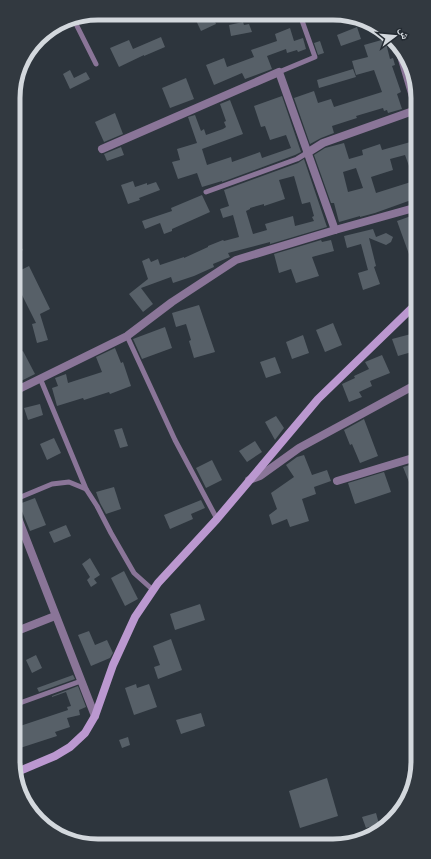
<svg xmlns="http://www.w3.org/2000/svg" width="431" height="859" viewBox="0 0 431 859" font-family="Georgia,'Noto Naskh Arabic',serif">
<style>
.building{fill:#576068;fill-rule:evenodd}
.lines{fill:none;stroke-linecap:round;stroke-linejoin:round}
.lane{stroke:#8a7598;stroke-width:5}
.street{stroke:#8a7598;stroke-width:8}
.secondary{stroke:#bb98d0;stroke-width:8}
.rim{fill:none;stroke:#d3d8dd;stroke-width:5}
</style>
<rect width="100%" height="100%" fill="#2d353d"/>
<g class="building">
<polygon points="193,14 212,14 216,24 201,31"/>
<polygon points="243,22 244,25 249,24 252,32 231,36 229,25"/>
<polygon points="357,27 361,39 341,46 337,35"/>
<polygon points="290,28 294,41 303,38 306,49 298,52 297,50 287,53 286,49 267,56 272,69 245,79 242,73 214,85 206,65 224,58 227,67 254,57 251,50 277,41 275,34"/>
<polygon points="161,37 165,47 144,56 144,55 119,67 110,48 129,40 133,49"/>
<polygon points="385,39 390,59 393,58 395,65 392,66 401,92 397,94 402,109 388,113 387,110 384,111 383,108 356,116 357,118 332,126 334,133 321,138 310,144 294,98 314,91 318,103 331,99 334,107 382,92 374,70 356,75 352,61 368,57 364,45"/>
<polygon points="320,41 324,53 318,55 314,43"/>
<polygon points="353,69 356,77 319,88 317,80"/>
<polygon points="70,70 74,78 86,72 90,79 70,89 63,74"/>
<polygon points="186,78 194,99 170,108 162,88"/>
<polygon points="282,96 301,152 295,155 222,182 222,181 202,187 197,173 178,179 172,162 180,160 177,149 197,143 188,117 195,115 201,131 204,129 206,135 223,129 226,127 224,122 226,121 220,104 230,100 243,134 202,149 207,165 231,157 232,162 260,152 262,158 291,148 286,135 270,140 265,126 261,127 254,106"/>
<polygon points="115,113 123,134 104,142 95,122"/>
<path d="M414,141V177H413L405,155L390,159L393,170L371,177L376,193L414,181V199L375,213L360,217V216L339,222L334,203H331L314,155L325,148L344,143L349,159L363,155L362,150L380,144L382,150ZM356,168L363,188L348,192L343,172Z"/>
<polygon points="121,147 124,155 107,161 104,154"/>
<path d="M304,159L327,227L270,244V242L228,253L230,257L213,264L214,267L194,276L173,283L171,277L141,288L153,304L143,312L129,294L148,279L142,261L149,258L151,262L158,259L160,265L184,257V258L208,247V246L223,240L224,241L239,237L233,215L223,218L220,209L229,206L224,190L298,163ZM294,176L302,204L310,202L314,216L312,217L314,221L295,226L293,216L265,224L267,230L253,234L246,211L250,209V208L264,204V206L285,199L279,180Z"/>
<polygon points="133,181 135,187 147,183 147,185 156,182 160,190 139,198 140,200 128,204 121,185"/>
<polygon points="202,195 210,212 172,229 172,231 164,234 160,223 145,229 142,221 172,211 171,208"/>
<polygon points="414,215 415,267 414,268 397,221"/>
<polygon points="373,229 376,237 386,233 393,237 391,242 386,245 369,238 376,266 374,267 380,284 363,290 358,273 368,270 361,244 347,248 344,236"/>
<polygon points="14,236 23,250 15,255 15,248"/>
<polygon points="321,240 322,242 331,240 334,251 312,257 319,276 296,283 291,269 279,273 274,254"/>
<polygon points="29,266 50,309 40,314 48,340 37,343 32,324 36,323 15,281 15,273"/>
<polygon points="199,305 215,352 194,358 189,341 191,340 186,324 176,327 172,313"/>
<polygon points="333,323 342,345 325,352 316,330"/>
<polygon points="165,327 172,348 142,359 133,339"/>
<polygon points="411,334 415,346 415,351 398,356 392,339"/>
<polygon points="303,335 309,353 292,359 286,342"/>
<polygon points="115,348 121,363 123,362 131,386 110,394 109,392 84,400 83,398 57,406 52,388 58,386 55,378 66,374 68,383 102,372 96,357"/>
<polygon points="23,351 35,374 15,384 15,355"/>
<polygon points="382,355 390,373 370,381 372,386 359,392 362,397 349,402 342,384 355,378 354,376 369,369 365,362"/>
<polygon points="275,357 281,373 266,378 260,362"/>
<polygon points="40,404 43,415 28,420 24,408"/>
<polygon points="276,416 284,428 275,440 265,422"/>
<polygon points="364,419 378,456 360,463 352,444 350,445 344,430"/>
<polygon points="122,428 128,446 120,448 114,430"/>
<polygon points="54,438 61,453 47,460 40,444"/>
<polygon points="255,441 262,452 247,462 239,451"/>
<polygon points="304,455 312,475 327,470 331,481 314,487 316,494 302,499 309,521 290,527 287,519 272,525 269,515 277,509 271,493 294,477 286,465 297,457"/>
<polygon points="212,460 222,480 206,488 196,468"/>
<polygon points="416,463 416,480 409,482 403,467"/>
<polygon points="384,472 391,492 355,504 348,483"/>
<polygon points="114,487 121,509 106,514 100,503 96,492"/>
<polygon points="35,498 46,525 30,531 19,504"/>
<polygon points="201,500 205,508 191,514 193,519 170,529 164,515"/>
<polygon points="66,525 71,536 54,543 49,532"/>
<polygon points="90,558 100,575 94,579 97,583 91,587 87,580 90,577 82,564"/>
<polygon points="124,571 138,599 125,606 111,578"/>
<polygon points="200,604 205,620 175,630 170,614"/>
<polygon points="89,631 95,645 107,640 113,653 110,658 91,666 78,635"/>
<polygon points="171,639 182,670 158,679 154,667 160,665 153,646"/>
<polygon points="36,655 42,668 32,673 26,660"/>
<polygon points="73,675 75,679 39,692 37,688"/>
<polygon points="136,684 137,688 149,684 157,707 134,715 125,688"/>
<polygon points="78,686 86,707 79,710 80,715 67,718 70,727 55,732 57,736 17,749 17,727 68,710 67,707 71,706 66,692 52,697 52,696"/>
<polygon points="201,713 205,726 181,734 176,720"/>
<polygon points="128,737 130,745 122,748 119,740"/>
<polygon points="327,778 338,816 300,828 289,791"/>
<polygon points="376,813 379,824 366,828 362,817"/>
</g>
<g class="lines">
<g class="lane">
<polyline points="224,14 246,18 307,14"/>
<polyline points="73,18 96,64"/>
<polyline points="279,72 315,57 300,15"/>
<polyline points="206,192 297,159 307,153"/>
<polyline points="127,336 175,440 217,519"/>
<polyline points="40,378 86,489"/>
<polyline points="16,499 52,484 69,482 86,489 97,506 111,533 134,573 153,590"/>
<polyline points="17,704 81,681"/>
</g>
<g class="street">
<polyline points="399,49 414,100"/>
<polyline points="102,149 279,72 335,230"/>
<polyline points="307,153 323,143 413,111 414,109"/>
<polyline points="15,391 127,336 172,302 236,260 335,230 414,208"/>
<polyline points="249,480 260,476 299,448 415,385"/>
<polyline points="337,481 416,457"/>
<polyline points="16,513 95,716"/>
<polyline points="17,631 55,616"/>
</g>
<polyline class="secondary" points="17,772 55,756 70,747 85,733 95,716 113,665 135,617 158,583 217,519 318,399 415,305"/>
</g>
<path d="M0 0H431V859H0ZM98 20H333A78 78 0 0 1 411 98V761A78 78 0 0 1 333 839H98A78 78 0 0 1 20 761V98A78 78 0 0 1 98 20Z" fill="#323940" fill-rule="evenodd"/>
<path class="rim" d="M98 20H333A78 78 0 0 1 411 98V761A78 78 0 0 1 333 839H98A78 78 0 0 1 20 761V98A78 78 0 0 1 98 20Z"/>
<g transform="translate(395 36) rotate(74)" stroke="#242b32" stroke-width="3" paint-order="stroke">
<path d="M0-3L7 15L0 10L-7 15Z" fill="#d3d8dd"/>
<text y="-6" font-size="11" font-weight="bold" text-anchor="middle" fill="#d3d8dd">ش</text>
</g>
</svg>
